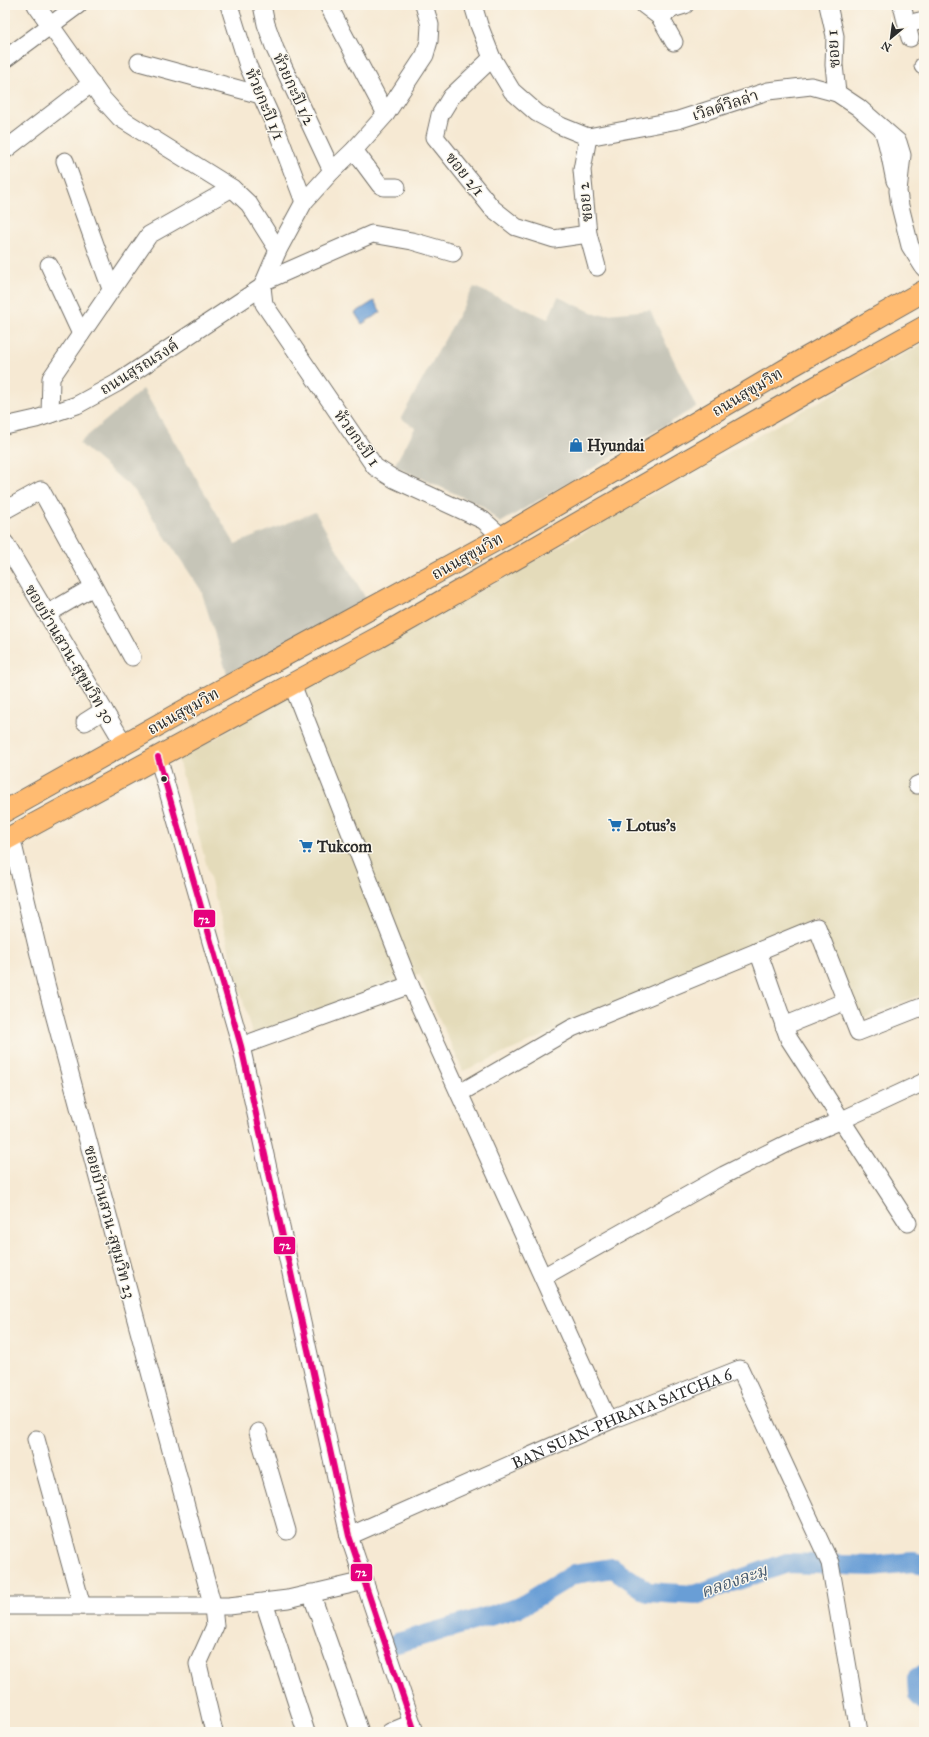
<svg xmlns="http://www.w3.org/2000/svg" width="929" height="1737" viewBox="0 0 929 1737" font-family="'IM FELL Great Primer','Noto Serif Thai',serif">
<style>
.built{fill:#e4dbba}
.industrial{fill:#c6c5b8}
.water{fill:#699ed6;stroke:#4a6480}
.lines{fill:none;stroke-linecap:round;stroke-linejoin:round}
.river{stroke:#699ed6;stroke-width:20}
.minor-casing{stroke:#726e66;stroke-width:19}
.major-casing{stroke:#726e66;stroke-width:23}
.minor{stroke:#fff;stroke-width:17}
.major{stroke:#ffbb71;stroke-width:21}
.bus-1-casing{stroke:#fbf7ec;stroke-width:9}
.bus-1{stroke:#e5007d;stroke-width:6}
.bus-dot{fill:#2b2b2b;stroke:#fbf7ec;stroke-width:1.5}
.labels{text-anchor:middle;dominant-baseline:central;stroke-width:3;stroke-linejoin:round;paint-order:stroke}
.street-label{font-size:16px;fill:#2b2b2b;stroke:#fbf7ec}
.poi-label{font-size:16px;font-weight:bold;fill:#2b2b2b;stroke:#fbf7ec;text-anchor:start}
.water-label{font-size:17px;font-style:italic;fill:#44596f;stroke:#fbf7ec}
.line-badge{stroke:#fbf7ec;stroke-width:1.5}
.badge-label{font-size:11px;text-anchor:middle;font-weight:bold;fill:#fff}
</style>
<rect width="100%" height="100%" fill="#fbf7ec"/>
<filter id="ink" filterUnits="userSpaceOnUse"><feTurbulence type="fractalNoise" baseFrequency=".025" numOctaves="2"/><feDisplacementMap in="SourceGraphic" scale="8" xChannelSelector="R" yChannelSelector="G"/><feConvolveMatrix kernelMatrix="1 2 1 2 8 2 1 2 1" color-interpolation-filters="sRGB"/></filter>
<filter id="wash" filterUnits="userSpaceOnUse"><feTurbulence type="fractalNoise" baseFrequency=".012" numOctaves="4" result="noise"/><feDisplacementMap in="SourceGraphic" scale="16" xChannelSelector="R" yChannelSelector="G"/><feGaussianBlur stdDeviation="0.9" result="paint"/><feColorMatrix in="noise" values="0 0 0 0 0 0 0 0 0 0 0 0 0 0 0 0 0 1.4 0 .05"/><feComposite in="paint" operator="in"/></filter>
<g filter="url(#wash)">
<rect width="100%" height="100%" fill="#f6e9d3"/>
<polygon class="built" points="924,343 924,994 858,1019 817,917 463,1071 419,974 252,1034 178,759"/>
<g class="industrial">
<polygon points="474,287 548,319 558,297 598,315 650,310 696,407 500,523 482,506 394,466 415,428 401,418"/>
<polygon points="143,389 235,544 315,512 368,602 228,677 201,590 134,490 79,443"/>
</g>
<polygon class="water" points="374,301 381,312 362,324 355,313"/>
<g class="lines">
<g class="river">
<polyline points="397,1643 520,1607 574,1574 613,1568 648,1592 695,1595 787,1563 872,1566 913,1562 924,1565"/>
<polyline points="924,1674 917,1679 918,1695 924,1701"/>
</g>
</g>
</g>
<g filter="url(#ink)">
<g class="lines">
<defs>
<g id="minor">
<polyline points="36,5 101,97 120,118 232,188 249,204 278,250"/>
<polyline points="229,5 248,66 276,128 304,202"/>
<polyline points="262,5 266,24 275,49 332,171"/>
<polyline points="328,5 386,114"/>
<polyline points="473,5 479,25 492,58 512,91 537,113 561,126 588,137 678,120 768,91 811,86 837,93 858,107 898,142 902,155 898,191 900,206 910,246 924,268"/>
<polyline points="644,5 660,17 672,9 685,5"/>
<polyline points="828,5 835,36 834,65 837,93"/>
<polyline points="902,5 910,38"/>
<polyline points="660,17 674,42"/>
<polyline points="907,24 924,20"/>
<polyline points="492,58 451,97 440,115 435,137 492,208 516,227 554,239 588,234"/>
<polyline points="5,59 78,5"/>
<polyline points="139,62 261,95"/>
<polyline points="923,66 924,66"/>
<path d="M882,128C889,145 891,163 895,181"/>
<polyline points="588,137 582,170 588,234 597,267"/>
<polyline points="5,150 92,83"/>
<polyline points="354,150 380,185 384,187 397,187"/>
<polyline points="65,161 111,289"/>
<polyline points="49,265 81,334"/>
<polyline points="265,281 372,234 412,241 453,253"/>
<polyline points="262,287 264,304 375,467 394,479 483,520 502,537"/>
<polyline points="50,414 51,378 149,235 232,188"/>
<polyline points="5,426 36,419 77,405 117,383 262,287 278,250 304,202 332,171 354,150 386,114 425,55 429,41 430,25 424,5"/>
<polyline points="5,510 41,490 132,657"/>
<polyline points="5,543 124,744"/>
<polyline points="47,614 93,587"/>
<polyline points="292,684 410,985 608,1421"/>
<polyline points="85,722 104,710"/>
<polyline points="158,757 241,1046 349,1536 415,1732"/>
<polyline points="917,785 924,783"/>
<polyline points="11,836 46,984 213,1607 215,1626 198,1664 214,1732"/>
<polyline points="758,951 789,1039 908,1223"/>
<polyline points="784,1026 846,1001"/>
<polyline points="241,1046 410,985"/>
<polyline points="460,1093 572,1028 817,927 858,1032 924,1006"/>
<polyline points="543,1277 724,1175 786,1144 842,1120 924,1082"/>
<polyline points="258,1432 287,1531"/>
<polyline points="36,1439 82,1606"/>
<path id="s1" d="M349,1536L616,1418L740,1369L830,1563L859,1732"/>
<polyline points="311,1593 360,1732"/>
<polyline points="264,1602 306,1732"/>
<polyline points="5,1606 229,1606 288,1599 365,1581"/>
<polyline points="390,1732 412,1723"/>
</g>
<g id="major">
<polyline points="5,811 201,701 502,537 790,367 924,291"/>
<polyline points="5,840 379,637 805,393 924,327"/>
</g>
</defs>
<use href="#minor" class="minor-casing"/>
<use href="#major" class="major-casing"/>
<use href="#minor" class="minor"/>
<use href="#major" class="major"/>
<defs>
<polyline id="bus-1" points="158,757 241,1046 349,1536 415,1732"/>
</defs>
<use href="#bus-1" class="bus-1-casing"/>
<use href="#bus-1" class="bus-1"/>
</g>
</g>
<defs>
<symbol id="shop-bare" viewBox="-9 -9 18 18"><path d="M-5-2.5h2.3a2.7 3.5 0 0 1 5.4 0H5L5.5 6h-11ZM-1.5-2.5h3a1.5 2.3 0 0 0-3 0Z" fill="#1f6fb2" stroke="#fbf7ec" stroke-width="2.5" paint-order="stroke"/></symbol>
<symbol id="supermarket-bare" viewBox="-9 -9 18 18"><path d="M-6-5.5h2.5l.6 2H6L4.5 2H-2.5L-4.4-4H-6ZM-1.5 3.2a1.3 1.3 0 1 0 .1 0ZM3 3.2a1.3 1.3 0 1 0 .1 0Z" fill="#1f6fb2" stroke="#fbf7ec" stroke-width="2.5" paint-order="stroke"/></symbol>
</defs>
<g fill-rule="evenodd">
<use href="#shop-bare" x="566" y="435" width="20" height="20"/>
<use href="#supermarket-bare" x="605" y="815" width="20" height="20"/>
<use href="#supermarket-bare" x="296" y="836" width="20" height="20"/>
</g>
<circle class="bus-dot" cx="164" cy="779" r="3.5"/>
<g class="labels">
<g class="street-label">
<text transform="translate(833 49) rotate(-94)">ซอย 1</text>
<text transform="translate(294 89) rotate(65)">ห้วยกะปิ 1/2</text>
<text transform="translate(265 104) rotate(67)">ห้วยกะปิ 1/1</text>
<text transform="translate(725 105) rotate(-18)">เวิลด์วิลล่า</text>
<text transform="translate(465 174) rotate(51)">ซอย 2/1</text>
<text transform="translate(585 202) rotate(-96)">ซอย 2</text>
<text transform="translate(139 367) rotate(-32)">ถนนสุรณรงค์</text>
<text transform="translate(747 392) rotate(-31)">ถนนสุขุมวิท</text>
<text transform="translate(357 438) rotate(54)">ห้วยกะปิ 1</text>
<text transform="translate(467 556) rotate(-29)">ถนนสุขุมวิท</text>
<text transform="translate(70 654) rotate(59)">ซอยบ้านสวน-สุขุมวิท 30</text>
<text transform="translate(183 711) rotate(-29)">ถนนสุขุมวิท</text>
<text transform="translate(110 1222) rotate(75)">ซอยบ้านสวน-สุขุมวิท 23</text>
<text stroke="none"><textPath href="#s1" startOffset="297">BAN SUAN-PHRAYA SATCHA 6</textPath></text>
</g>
<g class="poi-label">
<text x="587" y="445">Hyundai</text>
<text x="626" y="825">Lotus's</text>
<text x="317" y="846">Tukcom</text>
</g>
<g class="water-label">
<text transform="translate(734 1581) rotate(-19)">คลองละมุ</text>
</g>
</g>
<g class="line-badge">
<rect x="193" y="909" width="23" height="19" rx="4" fill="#e5007d"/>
<rect x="273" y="1236" width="23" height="19" rx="4" fill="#e5007d"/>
<rect x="350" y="1563" width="23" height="19" rx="4" fill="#e5007d"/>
</g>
<g class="badge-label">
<text x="204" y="923">72</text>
<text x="285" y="1249">72</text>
<text x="361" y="1576">72</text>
</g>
<rect width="929" height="1737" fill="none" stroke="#fbf7ec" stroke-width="20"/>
<g transform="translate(891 38) rotate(209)" stroke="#fbf7ec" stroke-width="3" paint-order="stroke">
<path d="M0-3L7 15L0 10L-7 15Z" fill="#2b2b2b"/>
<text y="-6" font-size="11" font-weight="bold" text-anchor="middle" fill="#2b2b2b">N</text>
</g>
</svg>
